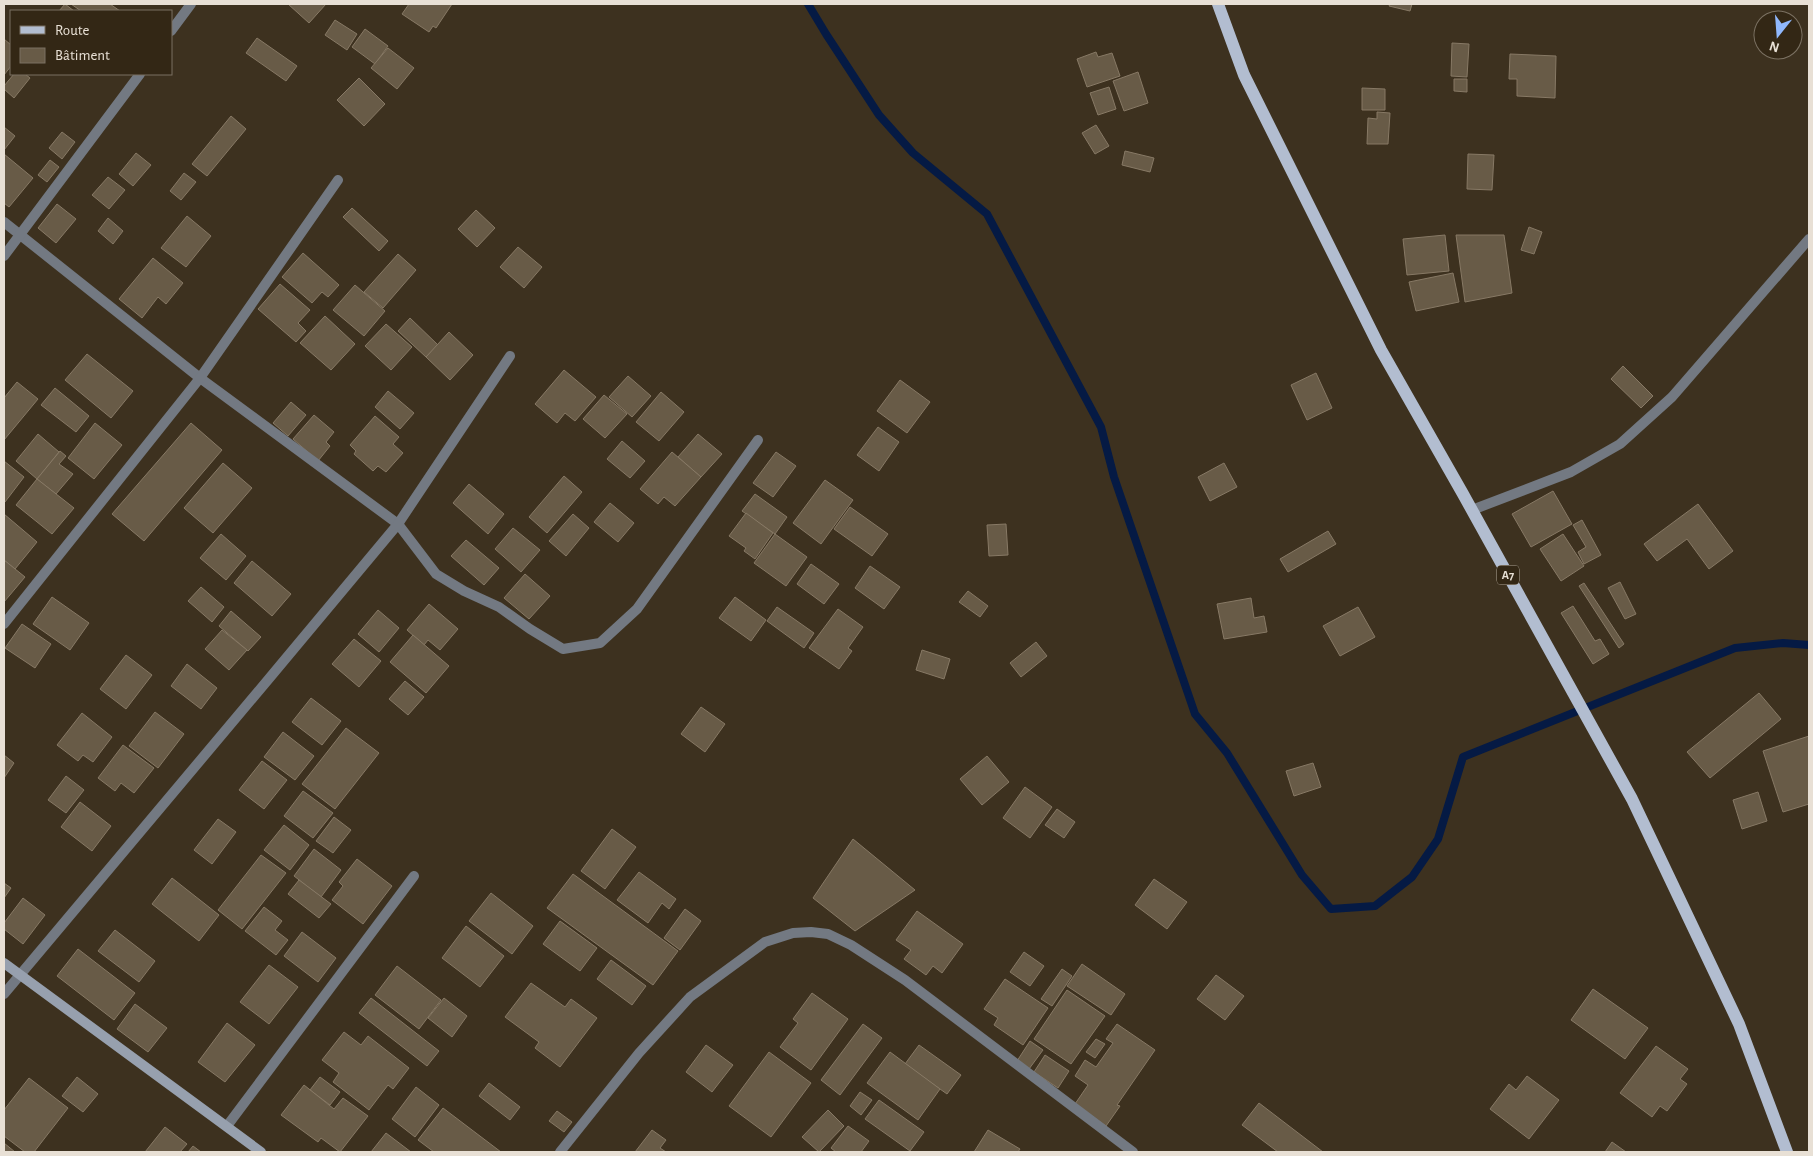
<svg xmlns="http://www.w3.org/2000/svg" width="1813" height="1156" viewBox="0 0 1813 1156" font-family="'Alegreya Sans',sans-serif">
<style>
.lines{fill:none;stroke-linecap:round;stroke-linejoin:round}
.stream{stroke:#051a44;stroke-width:8}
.building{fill:#685b47;stroke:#877965}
.street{stroke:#737982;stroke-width:10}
.secondary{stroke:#97a0ae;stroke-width:10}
.primary{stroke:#b2bdd0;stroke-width:12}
.labels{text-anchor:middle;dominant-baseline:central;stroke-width:4;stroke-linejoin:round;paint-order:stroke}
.shield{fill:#332715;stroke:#b2a89b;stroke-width:1}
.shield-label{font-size:12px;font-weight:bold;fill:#e8e0d5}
</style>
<rect width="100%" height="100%" fill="#3d311f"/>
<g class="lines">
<polyline class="stream" points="808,4 826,34 879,115 913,153 987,214 1101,427 1114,477 1195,714 1227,753 1302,875 1331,909 1375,906 1412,877 1438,839 1463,757 1735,648 1783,643 1809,645"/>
</g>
<g class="building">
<polygon points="65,4 74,11 59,11"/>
<polygon points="71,4 110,4 120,11 81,11"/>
<polygon points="288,4 326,4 309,23"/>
<polygon points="409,4 452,4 436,28 433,26 429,32 402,14"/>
<polygon points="1390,4 1412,4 1410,11 1389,6"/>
<polygon points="335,20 357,34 347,50 325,35"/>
<polygon points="365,29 388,46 375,64 352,47"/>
<polygon points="257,38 297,66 286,81 246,53"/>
<polygon points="4,39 11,45 11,66 4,75"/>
<polygon points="1452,43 1469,44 1467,77 1451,76"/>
<polygon points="388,48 414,68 397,89 371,68"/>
<polygon points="1096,52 1098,57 1112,53 1120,76 1087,87 1077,59"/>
<polygon points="1510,54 1556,56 1555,98 1517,96 1517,79 1509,79"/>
<polygon points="1138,72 1148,103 1124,111 1113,81"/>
<polygon points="14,74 25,74 30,78 14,98 4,89 4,86"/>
<polygon points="359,78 385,104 364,126 337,100"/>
<polygon points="1454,79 1467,79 1467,92 1454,91"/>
<polygon points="1109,87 1116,109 1098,115 1090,93"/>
<polygon points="1362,88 1385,89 1385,110 1362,110"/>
<polygon points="1377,112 1390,113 1388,144 1367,144 1368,118 1377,119"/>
<polygon points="231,116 246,129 207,176 192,164"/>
<polygon points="1096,125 1109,146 1095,154 1082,133"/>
<polygon points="4,127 15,136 4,150"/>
<polygon points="62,132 75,142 62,159 49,148"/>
<polygon points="1125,151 1154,158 1150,172 1122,165"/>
<polygon points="136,153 151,165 133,186 119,174"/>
<polygon points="4,154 33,178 9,207 4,203"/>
<polygon points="1468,154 1494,155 1492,190 1467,189"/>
<polygon points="50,160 59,167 47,182 38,175"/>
<polygon points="184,173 196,182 181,200 170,191"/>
<polygon points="108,177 125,190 109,209 92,195"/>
<polygon points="57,204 76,219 56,243 38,228"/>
<polygon points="352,208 388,241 379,251 343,217"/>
<polygon points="476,210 495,228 477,247 458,229"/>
<polygon points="187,216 211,236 186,267 161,248"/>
<polygon points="108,218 123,231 113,244 98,231"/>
<polygon points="1529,227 1542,232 1534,254 1521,250"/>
<polygon points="1445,235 1449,271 1407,275 1403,239"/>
<polygon points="1456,235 1504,235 1512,293 1465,302"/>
<polygon points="518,247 542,267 524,288 500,267"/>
<polygon points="303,253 339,285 328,297 322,292 312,303 282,277"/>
<polygon points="398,254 416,270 383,308 364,292"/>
<polygon points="153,258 183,283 166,304 158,297 142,318 119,299"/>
<polygon points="1453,273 1459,302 1416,311 1409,282"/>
<polygon points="280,284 310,310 298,323 306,331 296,342 258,309"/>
<polygon points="355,285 385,311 364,336 333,310"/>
<polygon points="325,316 355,344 331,370 300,343"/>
<polygon points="410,318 438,345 426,357 398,331"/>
<polygon points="386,324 412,347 391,370 365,346"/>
<polygon points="449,332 473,355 450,380 426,357"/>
<polygon points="87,354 133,391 111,418 65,380"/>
<polygon points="1623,366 1653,396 1641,408 1611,379"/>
<polygon points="564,370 596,397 575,421 565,413 557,423 535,404"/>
<polygon points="1316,373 1332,408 1307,420 1291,385"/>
<polygon points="628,376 651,396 632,417 609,397"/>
<polygon points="900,380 930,402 907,433 877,411"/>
<polygon points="17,382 38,399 4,440 4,398"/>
<polygon points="55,388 89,416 76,432 41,405"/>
<polygon points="388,391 414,413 400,429 375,407"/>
<polygon points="661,392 684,412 659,441 636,422"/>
<polygon points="604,395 627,414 605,438 583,419"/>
<polygon points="291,402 306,415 288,436 273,423"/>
<polygon points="314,415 334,432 326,442 330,446 318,461 293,439"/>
<polygon points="375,416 399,437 393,444 403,453 386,472 378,466 373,471 354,454 356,451 350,445"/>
<polygon points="95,423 122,445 94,479 68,458"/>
<polygon points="191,423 222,450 144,541 112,514"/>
<polygon points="878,427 899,442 879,471 857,455"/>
<polygon points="38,434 59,452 37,479 16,461"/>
<polygon points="698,434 722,454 701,477 678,457"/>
<polygon points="622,441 645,461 630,478 607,459"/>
<polygon points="60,451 66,456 59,464 73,474 56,494 37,479"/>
<polygon points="672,452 701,477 675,506 664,497 658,504 640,489"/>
<polygon points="776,452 796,466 773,497 753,483"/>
<polygon points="4,461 24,477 5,502 4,501"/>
<polygon points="223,463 252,488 213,533 184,508"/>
<polygon points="1224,463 1237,487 1210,501 1198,477"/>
<polygon points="564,476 582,492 547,533 529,517"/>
<polygon points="37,479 74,508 52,534 16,505"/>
<polygon points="825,480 853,500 821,544 793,523"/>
<polygon points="469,484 504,514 488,534 453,503"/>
<polygon points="1553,491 1572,524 1531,547 1512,514"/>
<polygon points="755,494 787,517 775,534 742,511"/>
<polygon points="610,503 634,523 618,542 594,522"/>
<polygon points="1698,504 1733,551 1709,569 1687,539 1657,561 1644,544"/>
<polygon points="850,507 888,534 872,556 834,529"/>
<polygon points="746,513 773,533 755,559 744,551 746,548 729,536"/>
<polygon points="4,514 37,542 15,569 4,560"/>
<polygon points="573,514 589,528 566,556 549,541"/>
<polygon points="1582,520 1601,555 1584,564 1578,552 1586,547 1573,525"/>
<polygon points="1006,524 1008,555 989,556 987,525"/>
<polygon points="513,528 540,550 521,572 495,549"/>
<polygon points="1328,531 1336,544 1288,572 1280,559"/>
<polygon points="221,534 246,556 226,580 200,558"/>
<polygon points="775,534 807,557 786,586 754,563"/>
<polygon points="1563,534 1584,566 1561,581 1540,549"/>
<polygon points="466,540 499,568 484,585 451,556"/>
<polygon points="4,560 25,577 4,602"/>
<polygon points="252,561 291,594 272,616 234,583"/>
<polygon points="811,564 839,584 824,604 797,584"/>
<polygon points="870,566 900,587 884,609 855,588"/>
<polygon points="525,574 550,596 529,619 504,598"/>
<polygon points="1620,582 1636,614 1625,619 1608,588"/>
<polygon points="1584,583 1624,644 1619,648 1579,586"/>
<polygon points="201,587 224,607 212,622 188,601"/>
<polygon points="968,591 988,606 980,617 959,602"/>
<polygon points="52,597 89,623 70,650 33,624"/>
<polygon points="735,597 766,620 751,641 719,618"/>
<polygon points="1251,598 1254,618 1264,616 1267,632 1224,639 1217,604"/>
<polygon points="429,604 458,629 440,650 428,640 424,645 407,630"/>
<polygon points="1573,606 1595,641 1600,639 1609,654 1593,664 1561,613"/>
<polygon points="777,607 814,633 804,648 767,621"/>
<polygon points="1358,607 1375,637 1340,656 1323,626"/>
<polygon points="838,609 863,627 848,648 852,651 839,669 809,648"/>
<polygon points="378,610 399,628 379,652 358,634"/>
<polygon points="231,611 261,637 248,651 219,626"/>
<polygon points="22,624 51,644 35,668 5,648"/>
<polygon points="222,630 247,650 229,670 205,649"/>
<polygon points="413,635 449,666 426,693 390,662"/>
<polygon points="354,639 381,661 359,687 332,664"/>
<polygon points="1036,642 1047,656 1021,677 1010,663"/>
<polygon points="922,650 950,659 944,679 916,670"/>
<polygon points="126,655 152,675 126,709 100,689"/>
<polygon points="187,664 217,688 201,709 171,686"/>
<polygon points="405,681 424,697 408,715 389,699"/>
<polygon points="1759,693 1781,719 1710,778 1687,752"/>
<polygon points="311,698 341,721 322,745 292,722"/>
<polygon points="701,707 725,724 705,752 681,734"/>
<polygon points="155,712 184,734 158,768 129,746"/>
<polygon points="82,713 112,737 93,762 83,755 78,761 57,745"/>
<polygon points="346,728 379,753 335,809 302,784"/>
<polygon points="283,732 314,756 295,780 264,757"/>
<polygon points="1809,736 1809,804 1783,812 1763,751"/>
<polygon points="123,745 154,768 134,793 121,783 115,791 98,778"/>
<polygon points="4,755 14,763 4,778"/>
<polygon points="987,756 1009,782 982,805 960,779"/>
<polygon points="262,761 287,780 264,809 239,790"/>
<polygon points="1313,763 1321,787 1294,796 1286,771"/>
<polygon points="66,776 84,790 66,813 48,800"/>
<polygon points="1025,787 1052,807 1030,838 1003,818"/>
<polygon points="303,791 333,813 313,838 284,816"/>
<polygon points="1758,792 1767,821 1742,829 1733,800"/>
<polygon points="80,802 111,826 92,851 61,827"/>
<polygon points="1057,809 1075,822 1064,838 1045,825"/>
<polygon points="334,817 351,830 333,853 316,841"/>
<polygon points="218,819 236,832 212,864 194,850"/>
<polygon points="284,825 309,845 290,870 264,850"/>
<polygon points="612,829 636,847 605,889 581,871"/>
<polygon points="853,839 915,890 855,931 813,898"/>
<polygon points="314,849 341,870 321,897 294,876"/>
<polygon points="261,855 286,873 242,929 218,910"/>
<polygon points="357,859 392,886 363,924 332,900 343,886 339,882"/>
<polygon points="639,872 676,899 669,909 662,903 648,923 617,900"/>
<polygon points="573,874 678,951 653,985 547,908"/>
<polygon points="172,878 219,915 199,941 152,904"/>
<polygon points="1154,879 1187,902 1167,929 1135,905"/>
<polygon points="299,880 331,904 319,918 288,894"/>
<polygon points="4,883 11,888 4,898"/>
<polygon points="491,893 533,926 512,954 469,921"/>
<polygon points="23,898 45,915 23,944 4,929 4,923"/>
<polygon points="264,907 282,921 275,930 288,940 276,955 245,931"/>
<polygon points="685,909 701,921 680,950 664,938"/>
<polygon points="917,911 963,944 942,973 933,966 926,975 904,959 911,950 896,940"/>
<polygon points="560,921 597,948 580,971 543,944"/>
<polygon points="466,926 504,956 480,987 442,958"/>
<polygon points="115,930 155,961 139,982 98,951"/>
<polygon points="302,932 336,958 318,982 284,956"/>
<polygon points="78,949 135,993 114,1020 57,976"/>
<polygon points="1024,952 1044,966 1030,986 1010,972"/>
<polygon points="611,960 646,986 632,1005 597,979"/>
<polygon points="1082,964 1125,994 1111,1015 1067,986"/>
<polygon points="269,965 298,987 269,1024 240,1002"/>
<polygon points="397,966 441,1000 419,1029 375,995"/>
<polygon points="1062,969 1072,976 1052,1006 1041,999"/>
<polygon points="1216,975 1244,996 1225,1020 1197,999"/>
<polygon points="1005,979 1048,1008 1023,1045 994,1025 998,1018 984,1009"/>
<polygon points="531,983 565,1007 571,999 597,1018 560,1067 535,1048 539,1042 505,1017"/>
<polygon points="1593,989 1648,1028 1625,1059 1571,1020"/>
<polygon points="1067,990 1105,1016 1071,1064 1034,1039"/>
<polygon points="812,993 848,1019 811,1070 780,1047 798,1023 793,1019"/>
<polygon points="371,998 439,1051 427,1066 359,1013"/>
<polygon points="444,998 467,1016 452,1037 428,1018"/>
<polygon points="135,1004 167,1028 148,1052 117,1029"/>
<polygon points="227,1023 255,1045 225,1082 198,1062"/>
<polygon points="863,1024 882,1038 840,1095 821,1080"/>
<polygon points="1117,1024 1155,1050 1117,1105 1120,1106 1106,1126 1075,1104 1088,1085 1075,1076 1085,1060 1096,1067 1113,1043 1106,1039"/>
<polygon points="344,1032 361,1045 368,1036 409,1068 393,1089 388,1085 369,1110 333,1082 339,1073 322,1060"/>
<polygon points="1096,1039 1105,1044 1095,1058 1086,1052"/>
<polygon points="1030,1041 1043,1050 1029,1069 1017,1061"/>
<polygon points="706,1045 733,1065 712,1092 686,1072"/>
<polygon points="919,1045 961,1075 947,1094 905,1064"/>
<polygon points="1656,1046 1688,1069 1680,1079 1687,1084 1667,1111 1660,1106 1652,1117 1620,1093"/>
<polygon points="769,1052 811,1083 771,1137 729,1106"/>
<polygon points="890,1052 940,1089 918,1120 867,1083"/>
<polygon points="1045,1055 1069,1071 1058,1088 1034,1072"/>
<polygon points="1527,1076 1559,1100 1529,1139 1490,1109 1509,1084 1516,1090"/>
<polygon points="77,1077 98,1094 83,1112 62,1096"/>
<polygon points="320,1077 340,1092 330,1105 310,1090"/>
<polygon points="29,1078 68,1108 34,1152 25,1152 4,1136 4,1110"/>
<polygon points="489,1083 520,1107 510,1120 479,1096"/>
<polygon points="304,1085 334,1109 343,1098 368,1116 340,1152 321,1138 318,1142 281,1115"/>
<polygon points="416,1087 439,1105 415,1137 392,1119"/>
<polygon points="860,1092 872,1100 861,1115 850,1106"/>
<polygon points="879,1100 924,1132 910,1151 865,1119"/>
<polygon points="1259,1103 1323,1152 1278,1152 1242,1125"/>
<polygon points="443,1108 501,1152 434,1152 418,1140"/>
<polygon points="828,1110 844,1126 819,1152 802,1137"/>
<polygon points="557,1111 572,1122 564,1132 549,1121"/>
<polygon points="848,1126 869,1141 861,1152 836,1152 831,1148"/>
<polygon points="165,1127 187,1144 180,1152 145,1152"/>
<polygon points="652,1130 666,1140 660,1148 666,1152 635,1152"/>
<polygon points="988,1130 1020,1149 1018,1152 974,1152"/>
<polygon points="386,1133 411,1152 371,1152"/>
<polygon points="1612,1142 1626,1152 1605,1152"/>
<polygon points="4,1143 15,1152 4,1152"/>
<polygon points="193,1146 201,1152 188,1152"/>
</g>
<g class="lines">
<g class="street">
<polyline points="171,31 191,4"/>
<polyline points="4,222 200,378 398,524 436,574 464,591 499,607 530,629 563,649 600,643 637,609 758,440"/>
<polyline points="4,256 140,74"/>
<polyline points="1472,510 1571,472 1620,444 1672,397 1809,239"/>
<polyline points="4,624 200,378 338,180"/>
<polyline points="4,994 272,675 398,524 510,356"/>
<polyline points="227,1126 414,876"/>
<polyline points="560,1152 639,1053 690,997 765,942 793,933 811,932 828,934 851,945 905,980 1133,1152"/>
</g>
<polyline class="secondary" points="4,963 261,1152"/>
<polyline class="primary" points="1218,4 1244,75 1381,350 1463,494 1632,799 1739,1024 1787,1152"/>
</g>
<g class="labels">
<rect class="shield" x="1497" y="565.5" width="22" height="19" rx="4"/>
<g class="shield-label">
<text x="1508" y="575">A7</text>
</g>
</g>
<rect width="1813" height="1156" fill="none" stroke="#e8e0d5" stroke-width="10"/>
<rect x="10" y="10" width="162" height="65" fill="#332715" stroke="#7b7162"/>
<rect x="20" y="26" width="25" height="8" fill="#b2bdd0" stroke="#7b7162"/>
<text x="55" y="35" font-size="15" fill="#e8e0d5">Route</text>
<rect x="20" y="48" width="25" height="15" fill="#685b47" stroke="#7b7162"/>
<text x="55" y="60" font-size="15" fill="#e8e0d5">Bâtiment</text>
<g transform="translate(1778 35) rotate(197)"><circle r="24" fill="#332715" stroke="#7b7162"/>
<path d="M0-4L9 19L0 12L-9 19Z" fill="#90b8fd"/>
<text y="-8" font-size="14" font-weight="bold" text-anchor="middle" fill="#e8e0d5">N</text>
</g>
</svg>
